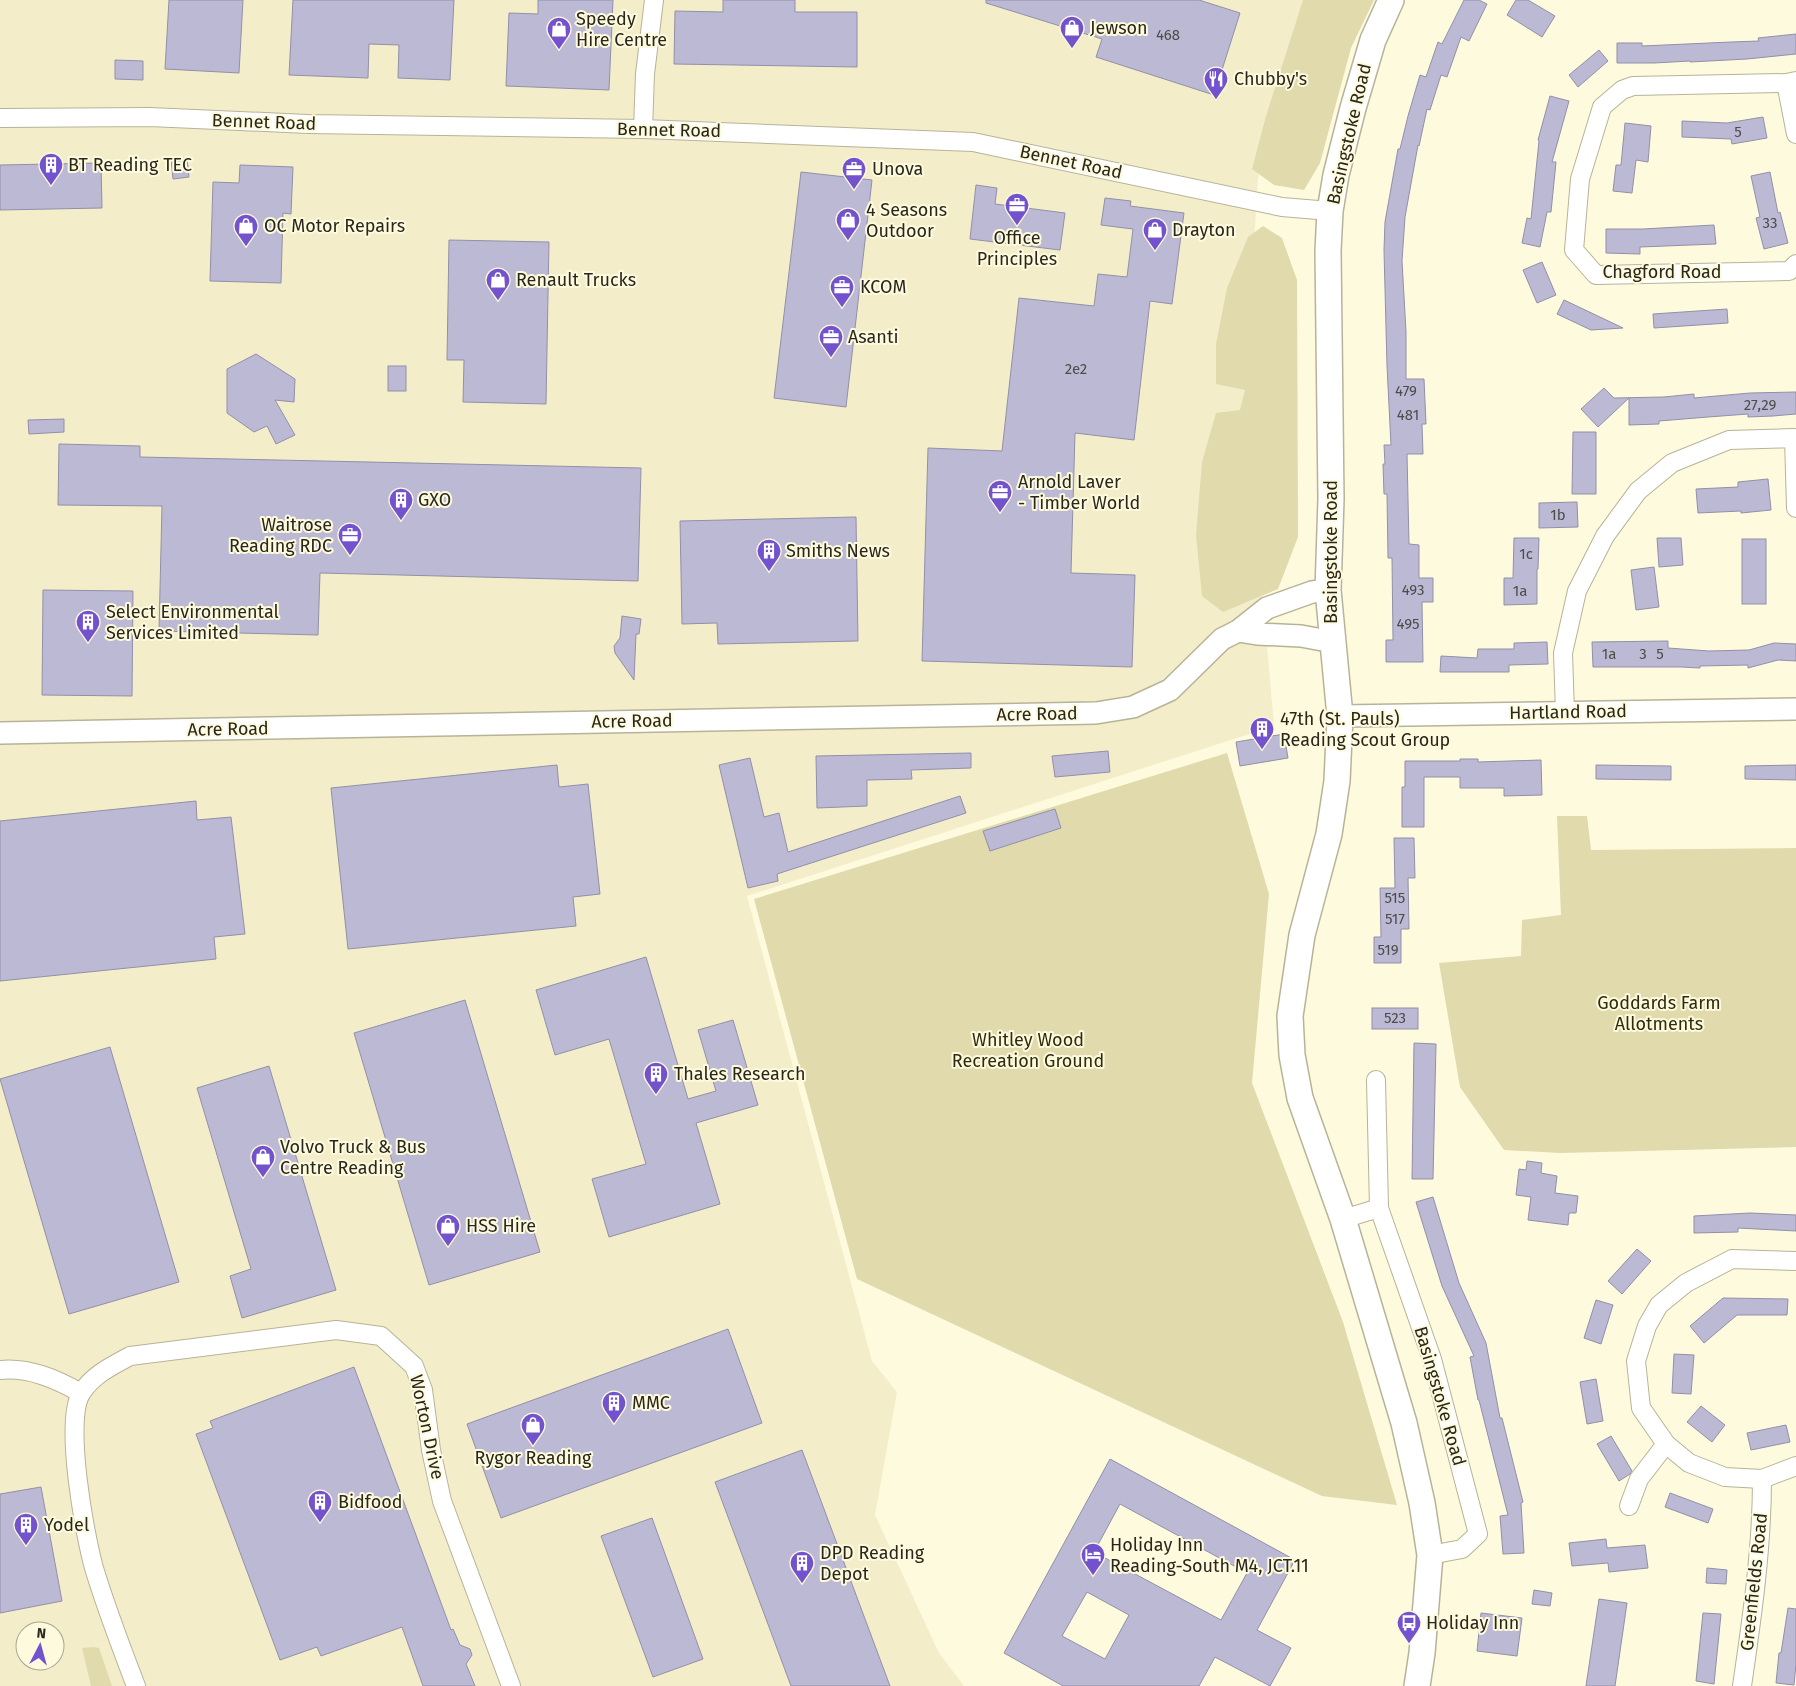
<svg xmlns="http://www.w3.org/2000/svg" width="1796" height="1686" viewBox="0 0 1796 1686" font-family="'Fira Sans',sans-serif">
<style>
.built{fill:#f3eec9;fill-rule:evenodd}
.green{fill:#e0daac}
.building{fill:#bcb9d4;stroke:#928fa9;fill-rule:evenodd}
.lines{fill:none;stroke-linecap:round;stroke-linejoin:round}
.minor-casing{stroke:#b7b398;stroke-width:20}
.tertiary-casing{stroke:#b7b398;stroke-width:24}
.secondary-casing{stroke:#b7b398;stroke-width:28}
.minor{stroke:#fff;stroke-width:18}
.tertiary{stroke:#fff;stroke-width:21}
.secondary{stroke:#fff;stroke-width:25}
.labels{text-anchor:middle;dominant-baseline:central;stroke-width:4;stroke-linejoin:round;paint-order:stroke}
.number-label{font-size:15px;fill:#4e4c4b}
.poi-label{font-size:18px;fill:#29271d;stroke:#fefadd;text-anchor:start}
.street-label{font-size:18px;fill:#29271d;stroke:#fefadd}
.park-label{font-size:18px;fill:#2f2b0f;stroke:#fefadd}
</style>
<rect width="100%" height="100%" fill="#fefadd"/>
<path class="built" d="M0,0H1308L1290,47L1258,178L1245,390L1274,726L747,896L872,1361L897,1392L875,1515L939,1653L964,1686H0ZM25,1631H55V1661H25Z"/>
<g class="green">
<polygon points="1303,0 1374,0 1351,48 1320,163 1304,190 1274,185 1252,169 1266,116"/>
<polygon points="1263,226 1282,238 1297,280 1298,537 1278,589 1223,612 1202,596 1196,535 1202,462 1216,413 1240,410 1245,390 1216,384 1216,344 1227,288 1248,237"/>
<polygon points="1227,753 1269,894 1252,1083 1343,1322 1397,1505 1322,1496 857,1279 754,899"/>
<polygon points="1557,816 1587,816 1591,850 1796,848 1796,1147 1560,1153 1504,1150 1460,1087 1439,963 1521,956 1522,920 1561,915"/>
<polygon points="94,1647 99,1648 112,1686 91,1686 82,1648"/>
</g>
<g class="building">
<polygon points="169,0 243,0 239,73 165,69"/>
<polygon points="293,0 454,0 450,80 398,78 399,45 369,44 368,78 289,75"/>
<polygon points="538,0 613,0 609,90 506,86 509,13 538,14"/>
<polygon points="723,0 795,0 795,12 857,12 857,67 674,64 675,11 723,12"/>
<polygon points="986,0 1199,0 1240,13 1214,95 1096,57 1102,39 986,3"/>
<polygon points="1464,0 1479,0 1487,4 1469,41 1461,37 1447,77 1441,75 1430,110 1427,109 1419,146 1418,145 1405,217 1402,261 1406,332 1406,379 1424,379 1426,424 1422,424 1423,454 1407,454 1409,544 1419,545 1419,578 1433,578 1433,602 1422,602 1423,662 1386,662 1386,640 1393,640 1392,558 1388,558 1387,494 1384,494 1383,464 1385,464 1384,445 1391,445 1387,366 1384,250 1385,222 1398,149 1400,149 1408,116 1420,75 1426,77 1438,42 1442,44"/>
<polygon points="1516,0 1528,0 1555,16 1542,37 1507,15"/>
<polygon points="1796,34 1796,54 1747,59 1690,62 1690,61 1654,63 1617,63 1617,43 1642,43 1642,46 1731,42 1759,41 1758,38"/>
<polygon points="1599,50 1608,61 1578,87 1569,75"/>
<polygon points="115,60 143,61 143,80 115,79"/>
<polygon points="1550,96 1569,101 1552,162 1556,162 1551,212 1547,212 1540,247 1522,243 1527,218 1531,219 1539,141 1538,140"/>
<polygon points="1763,117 1767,138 1732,144 1731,139 1682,137 1682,121 1727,123"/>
<polygon points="1625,123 1651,126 1648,162 1636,160 1632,193 1613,191 1616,165 1621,165"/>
<polygon points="187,158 189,177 173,179 171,159"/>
<polygon points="101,163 102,208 0,210 0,165"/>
<polygon points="240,165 293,167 291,214 283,213 281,283 210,281 213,182 239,183"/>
<polygon points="801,172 872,180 846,407 774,398"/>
<polygon points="1770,172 1778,213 1780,212 1788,243 1764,249 1756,218 1760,217 1751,176"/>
<polygon points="976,185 997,188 995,204 1065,213 1060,250 970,239"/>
<polygon points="1105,198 1131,201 1130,206 1184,213 1172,304 1150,301 1134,440 1075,433 1071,573 1135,575 1132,667 922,661 928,448 1002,451 1019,298 1094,306 1098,274 1127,277 1133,229 1101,225"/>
<polygon points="1714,225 1716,244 1640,247 1640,254 1606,253 1606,229 1643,229"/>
<polygon points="449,240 549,242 546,404 463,402 464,360 447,360"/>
<polygon points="1542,262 1556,295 1537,303 1523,270"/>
<polygon points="1564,300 1581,308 1623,328 1591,330 1557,314"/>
<polygon points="1727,309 1728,323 1654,328 1653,314"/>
<polygon points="256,354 295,379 294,402 275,400 295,435 276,444 267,426 254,432 227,413 227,369"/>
<rect x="388" y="366" width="18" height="25"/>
<polygon points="1604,388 1614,398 1664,397 1694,394 1694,398 1750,393 1796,392 1796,414 1773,416 1748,417 1748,414 1708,417 1659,421 1659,424 1629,425 1629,398 1598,427 1581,409"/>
<polygon points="64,419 64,432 29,434 28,420"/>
<polygon points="1573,432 1596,432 1596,494 1572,494"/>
<polygon points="59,444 140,446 140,457 641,468 638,581 320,573 318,635 159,631 162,506 58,505"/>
<polygon points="1768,479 1771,510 1741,513 1741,511 1698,513 1696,489 1738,487 1738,482"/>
<polygon points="1577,502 1578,527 1539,528 1539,503"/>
<polygon points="856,517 858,641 718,644 717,623 682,624 680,521"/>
<polygon points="1514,538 1539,538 1538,569 1537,569 1537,604 1504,605 1504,578 1513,578"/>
<polygon points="1657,538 1681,538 1683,565 1659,567"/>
<rect x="1742" y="539" width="24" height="65"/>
<polygon points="1654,567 1659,607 1636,610 1631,570"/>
<polygon points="43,590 133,591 132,696 42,695"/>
<polygon points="622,616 641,619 639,634 636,634 634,680 615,653 614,646 620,638"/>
<polygon points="1668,641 1668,648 1709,651 1749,650 1774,643 1796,644 1796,661 1778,660 1748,668 1748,665 1700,666 1700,668 1681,667 1593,667 1592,642"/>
<polygon points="1547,642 1548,664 1509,665 1509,672 1440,672 1441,656 1477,658 1478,649 1514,649 1514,643"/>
<polygon points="1284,734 1288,758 1240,766 1236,742"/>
<polygon points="1108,751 1110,772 1055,777 1052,756"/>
<polygon points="971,753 971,768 911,770 912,779 867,780 867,806 817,808 816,756"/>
<polygon points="750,758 764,817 779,813 788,852 960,796 966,813 777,874 778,881 748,888 719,765"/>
<polygon points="1460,759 1478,759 1478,762 1541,760 1542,795 1504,796 1504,788 1460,788 1460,777 1424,777 1424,827 1402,827 1402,787 1405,787 1405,761 1460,761"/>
<polygon points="557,765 559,787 588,784 600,894 573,897 576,926 348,949 331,788"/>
<polygon points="1596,765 1671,766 1671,780 1596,779"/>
<polygon points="1796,765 1796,780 1745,779 1745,766"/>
<polygon points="196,801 197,820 231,817 245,934 214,937 216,959 0,981 0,821"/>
<polygon points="1055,809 1061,828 990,851 983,831"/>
<polygon points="1394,838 1414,838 1415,878 1408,878 1409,929 1401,929 1401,963 1374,963 1374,937 1381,937 1380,888 1395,888"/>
<polygon points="646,957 688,1099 716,1091 698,1030 733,1020 758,1105 696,1123 720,1204 609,1237 592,1179 646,1164 609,1039 555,1055 536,990"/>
<polygon points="465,1000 540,1252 429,1285 354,1033"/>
<rect x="1372" y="1008" width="46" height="21"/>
<polygon points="1414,1043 1436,1044 1433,1179 1412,1179"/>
<polygon points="110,1047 179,1282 69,1314 0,1079"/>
<polygon points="269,1066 336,1290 242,1318 230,1276 251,1269 197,1088"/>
<polygon points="1527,1161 1542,1163 1541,1173 1557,1176 1555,1193 1578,1196 1576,1213 1569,1213 1568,1225 1528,1220 1531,1197 1516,1195 1519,1169 1526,1170"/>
<polygon points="1433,1197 1459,1283 1486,1343 1500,1418 1502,1418 1523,1502 1521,1503 1524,1553 1503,1554 1500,1516 1508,1515 1479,1400 1478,1400 1470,1357 1474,1356 1442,1286 1416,1202"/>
<polygon points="1750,1213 1796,1215 1796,1231 1738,1228 1738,1232 1694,1233 1694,1216"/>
<polygon points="1637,1249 1651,1261 1622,1294 1608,1281"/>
<polygon points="1723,1298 1788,1299 1787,1315 1737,1315 1704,1343 1690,1326"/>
<polygon points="1596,1300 1613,1305 1601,1344 1584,1338"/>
<polygon points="728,1329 762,1423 501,1518 467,1424"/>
<polygon points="1674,1354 1694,1355 1691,1394 1672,1393"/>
<polygon points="354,1367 451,1630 453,1629 460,1645 470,1649 472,1655 466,1664 475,1686 423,1686 402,1627 321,1656 317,1647 280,1660 196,1434 213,1428 210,1421"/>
<polygon points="1596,1379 1603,1421 1587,1424 1580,1382"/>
<polygon points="1701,1406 1725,1425 1712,1442 1687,1422"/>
<polygon points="1786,1425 1790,1442 1751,1450 1747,1433"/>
<polygon points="1611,1436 1632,1471 1630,1474 1619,1481 1597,1444"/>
<polygon points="802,1450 890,1686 791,1686 715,1482"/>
<path d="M1110,1459L1295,1560L1257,1630L1291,1648L1270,1686L1215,1657L1199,1686H1063L1004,1653ZM1120,1504L1247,1573L1221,1620L1094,1552ZM1087,1592L1129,1615L1105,1659L1062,1636Z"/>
<polygon points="41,1487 62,1601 0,1613 0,1494"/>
<polygon points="1670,1493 1713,1509 1708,1523 1665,1507"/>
<polygon points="652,1518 703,1659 653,1677 601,1536"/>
<polygon points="1606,1539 1607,1548 1645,1545 1648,1568 1609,1572 1608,1563 1572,1566 1569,1543"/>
<polygon points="1707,1568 1727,1570 1726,1584 1706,1583"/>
<polygon points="1534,1590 1552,1593 1550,1606 1532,1604"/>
<polygon points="1599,1599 1627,1603 1615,1686 1586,1686"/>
<polygon points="1788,1608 1796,1609 1796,1664 1794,1685 1776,1683 1779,1653 1781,1653"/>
<polygon points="1481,1613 1522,1618 1517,1656 1477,1651"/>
<polygon points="1703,1613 1721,1614 1714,1684 1696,1681"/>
</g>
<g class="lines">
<defs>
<g id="minor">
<polyline points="1796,81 1786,83 1633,86 1622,90 1602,107 1580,179 1574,250 1596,275 1789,271 1796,264"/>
<polyline points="1786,83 1796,134"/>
<polyline points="0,118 150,117 308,124 643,129 973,142 1282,207 1330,211"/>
<polyline points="643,129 645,74 654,0"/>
<polyline points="1565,712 1563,653 1577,591 1605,536 1638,491 1672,463 1729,440 1794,438 1796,508"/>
<polyline points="1376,1080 1379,1208 1432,1359 1478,1534 1462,1549 1430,1555"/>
<polyline points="1343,1219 1379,1208"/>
<polyline points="1796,1261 1732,1259 1686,1283 1659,1305 1647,1326 1636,1361 1641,1408 1666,1444 1689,1463 1725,1477 1762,1479 1796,1466"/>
<path d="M0,1370C29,1367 56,1379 81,1393"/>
<polyline points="1629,1506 1639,1479 1666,1444"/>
<path d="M136,1686C121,1647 106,1608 94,1568C85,1536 63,1418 82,1392C94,1374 112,1366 130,1356L336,1330L381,1336L414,1366L423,1390L431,1450L442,1501L511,1686"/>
<path d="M1742,1686C1752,1618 1762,1548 1762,1479"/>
</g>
<g id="tertiary">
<polyline points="1238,631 1257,634 1301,636 1333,642"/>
<polyline points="1340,716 1796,709"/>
<polyline points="0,733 1096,713 1133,707 1170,690 1222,639 1238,631 1267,608 1312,592 1328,590"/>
</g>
<polyline id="secondary" points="1391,0 1373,40 1353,108 1336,175 1330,211 1328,251 1331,499 1328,590 1340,716 1337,781 1329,834 1302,935 1290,1016 1292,1055 1300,1098 1343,1219 1404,1423 1422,1503 1430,1555 1422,1653 1417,1686"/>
</defs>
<use href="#minor" class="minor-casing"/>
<use href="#tertiary" class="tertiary-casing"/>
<use href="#secondary" class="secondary-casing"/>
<use href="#minor" class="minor"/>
<use href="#tertiary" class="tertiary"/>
<use href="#secondary" class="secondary"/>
</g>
<defs>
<symbol id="shop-pin" viewBox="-11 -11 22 30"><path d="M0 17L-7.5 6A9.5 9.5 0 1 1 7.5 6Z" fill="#7253cd" stroke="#fefadd"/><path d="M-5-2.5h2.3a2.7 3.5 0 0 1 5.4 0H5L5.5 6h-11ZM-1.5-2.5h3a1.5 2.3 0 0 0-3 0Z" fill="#fff"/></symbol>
<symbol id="restaurant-pin" viewBox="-11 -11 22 30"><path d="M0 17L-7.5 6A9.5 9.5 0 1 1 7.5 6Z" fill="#7253cd" stroke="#fefadd"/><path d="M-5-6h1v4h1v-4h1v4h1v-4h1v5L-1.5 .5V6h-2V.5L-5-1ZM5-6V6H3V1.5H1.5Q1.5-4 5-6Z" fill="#fff"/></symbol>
<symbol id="building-pin" viewBox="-11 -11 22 30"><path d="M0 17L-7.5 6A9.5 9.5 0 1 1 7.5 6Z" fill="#7253cd" stroke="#fefadd"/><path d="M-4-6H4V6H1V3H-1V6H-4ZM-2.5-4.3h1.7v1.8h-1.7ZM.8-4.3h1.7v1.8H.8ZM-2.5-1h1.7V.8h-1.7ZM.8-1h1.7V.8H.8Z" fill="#fff"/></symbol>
<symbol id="office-pin" viewBox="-11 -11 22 30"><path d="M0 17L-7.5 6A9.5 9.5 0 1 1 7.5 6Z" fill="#7253cd" stroke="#fefadd"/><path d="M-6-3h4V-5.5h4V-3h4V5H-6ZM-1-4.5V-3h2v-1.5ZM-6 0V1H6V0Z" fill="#fff"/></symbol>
<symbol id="hotel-pin" viewBox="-11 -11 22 30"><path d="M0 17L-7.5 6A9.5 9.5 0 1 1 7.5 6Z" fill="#7253cd" stroke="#fefadd"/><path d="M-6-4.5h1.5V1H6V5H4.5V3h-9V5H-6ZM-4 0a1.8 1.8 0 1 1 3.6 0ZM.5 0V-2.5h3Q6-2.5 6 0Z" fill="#fff"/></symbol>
<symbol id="bus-pin" viewBox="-11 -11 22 30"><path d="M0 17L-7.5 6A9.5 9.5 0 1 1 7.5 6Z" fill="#7253cd" stroke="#fefadd"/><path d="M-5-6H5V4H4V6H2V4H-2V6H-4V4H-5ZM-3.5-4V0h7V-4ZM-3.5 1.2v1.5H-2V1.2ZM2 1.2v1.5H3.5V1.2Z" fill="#fff"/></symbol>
</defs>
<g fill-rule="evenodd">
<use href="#shop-pin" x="1058" y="14" width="28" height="38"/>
<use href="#shop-pin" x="545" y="15" width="28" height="38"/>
<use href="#restaurant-pin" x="1202" y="65" width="28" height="38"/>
<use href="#building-pin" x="37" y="151" width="28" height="38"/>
<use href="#office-pin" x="840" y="155" width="28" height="38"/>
<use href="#office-pin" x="1003" y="191" width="28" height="38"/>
<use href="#shop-pin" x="834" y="206" width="28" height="38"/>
<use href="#shop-pin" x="232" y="212" width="28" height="38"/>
<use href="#shop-pin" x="1141" y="216" width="28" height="38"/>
<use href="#shop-pin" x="484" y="266" width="28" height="38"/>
<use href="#office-pin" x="828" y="273" width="28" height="38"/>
<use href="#office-pin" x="817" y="323" width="28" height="38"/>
<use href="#office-pin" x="986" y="478" width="28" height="38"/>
<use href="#building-pin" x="387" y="486" width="28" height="38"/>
<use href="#office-pin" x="336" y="521" width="28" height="38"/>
<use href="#building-pin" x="755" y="537" width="28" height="38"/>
<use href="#building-pin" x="74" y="608" width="28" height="38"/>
<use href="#building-pin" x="1248" y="715" width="28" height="38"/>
<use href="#building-pin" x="642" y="1060" width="28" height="38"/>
<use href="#shop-pin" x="249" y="1143" width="28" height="38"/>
<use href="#shop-pin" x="434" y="1212" width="28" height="38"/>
<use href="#building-pin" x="600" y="1389" width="28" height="38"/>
<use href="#shop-pin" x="519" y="1411" width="28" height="38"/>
<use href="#building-pin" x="306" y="1488" width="28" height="38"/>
<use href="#building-pin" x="12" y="1511" width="28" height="38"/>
<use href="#hotel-pin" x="1079" y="1541" width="28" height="38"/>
<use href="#building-pin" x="788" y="1549" width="28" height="38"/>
<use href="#bus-pin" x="1395" y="1609" width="28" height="38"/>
</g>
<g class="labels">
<g class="number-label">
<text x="1168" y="35">468</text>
<text x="1738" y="132">5</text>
<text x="1770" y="223">33</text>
<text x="1076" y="369">2e2</text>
<text x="1406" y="391">479</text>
<text x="1760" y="405">27,29</text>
<text x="1408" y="415">481</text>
<text x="1558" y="515">1b</text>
<text x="1526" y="554">1c</text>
<text x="1413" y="590">493</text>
<text x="1520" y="591">1a</text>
<text x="1408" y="624">495</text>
<text x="1609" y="654">1a</text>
<text x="1643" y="654">3</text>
<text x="1660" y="654">5</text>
<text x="1395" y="898">515</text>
<text x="1395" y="919">517</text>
<text x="1388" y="950">519</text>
<text x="1395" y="1018">523</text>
</g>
<g class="poi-label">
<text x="576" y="19">Speedy<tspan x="576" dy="21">Hire Centre</tspan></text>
<text x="1090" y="28">Jewson</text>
<text x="1234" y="79">Chubby's</text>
<text x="68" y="165">BT Reading TEC</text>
<text x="872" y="169">Unova</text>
<text x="866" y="210">4 Seasons<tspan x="866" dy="21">Outdoor</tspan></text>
<text x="264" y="226">OC Motor Repairs</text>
<text x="1172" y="230">Drayton</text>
<text x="1017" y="238" text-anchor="middle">Office<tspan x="1017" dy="21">Principles</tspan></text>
<text x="516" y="280">Renault Trucks</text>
<text x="860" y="287">KCOM</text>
<text x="848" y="337">Asanti</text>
<text x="1018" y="482">Arnold Laver<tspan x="1018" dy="21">- Timber World</tspan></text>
<text x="418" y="500">GXO</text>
<text x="332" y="525" text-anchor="end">Waitrose<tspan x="332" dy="21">Reading RDC</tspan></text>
<text x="786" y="551">Smiths News</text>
<text x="106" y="612">Select Environmental<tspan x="106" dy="21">Services Limited</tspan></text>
<text x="1280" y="719">47th (St. Pauls)<tspan x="1280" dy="21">Reading Scout Group</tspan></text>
<text x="674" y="1074">Thales Research</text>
<text x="280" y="1147">Volvo Truck &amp; Bus<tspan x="280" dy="21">Centre Reading</tspan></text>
<text x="466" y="1226">HSS Hire</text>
<text x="632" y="1403">MMC</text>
<text x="533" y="1458" text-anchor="middle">Rygor Reading</text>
<text x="338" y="1502">Bidfood</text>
<text x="44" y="1525">Yodel</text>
<text x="1110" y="1545">Holiday Inn<tspan x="1110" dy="21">Reading-South M4, JCT.11</tspan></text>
<text x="820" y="1553">DPD Reading<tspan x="820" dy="21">Depot</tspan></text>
<text x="1426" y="1623">Holiday Inn</text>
</g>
<g class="street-label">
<text transform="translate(264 122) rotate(2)">Bennet Road</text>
<text transform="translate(669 130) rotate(1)">Bennet Road</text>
<text transform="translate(1349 134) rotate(-77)">Basingstoke Road</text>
<text transform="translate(1071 162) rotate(12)">Bennet Road</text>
<text x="1662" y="272">Chagford Road</text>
<text transform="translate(1331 552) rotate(-90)">Basingstoke Road</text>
<text transform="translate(1568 712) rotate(-1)">Hartland Road</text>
<text transform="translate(1037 714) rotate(-1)">Acre Road</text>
<text transform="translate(632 721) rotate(-1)">Acre Road</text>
<text transform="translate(228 729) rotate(-1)">Acre Road</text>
<text transform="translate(1440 1396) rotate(74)">Basingstoke Road</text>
<text transform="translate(427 1427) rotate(78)">Worton Drive</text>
<text transform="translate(1754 1582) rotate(-84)">Greenfields Road</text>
</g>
<g class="park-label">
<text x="1659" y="1003">Goddards Farm<tspan x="1659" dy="21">Allotments</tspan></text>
<text x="1028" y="1040">Whitley Wood<tspan x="1028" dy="21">Recreation Ground</tspan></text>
</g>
</g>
<g transform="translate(40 1646) rotate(6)"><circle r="24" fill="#fefadd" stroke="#a9a690"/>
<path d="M0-4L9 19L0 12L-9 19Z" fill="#7253cd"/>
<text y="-8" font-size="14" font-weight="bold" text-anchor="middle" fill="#29271d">N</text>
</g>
</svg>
